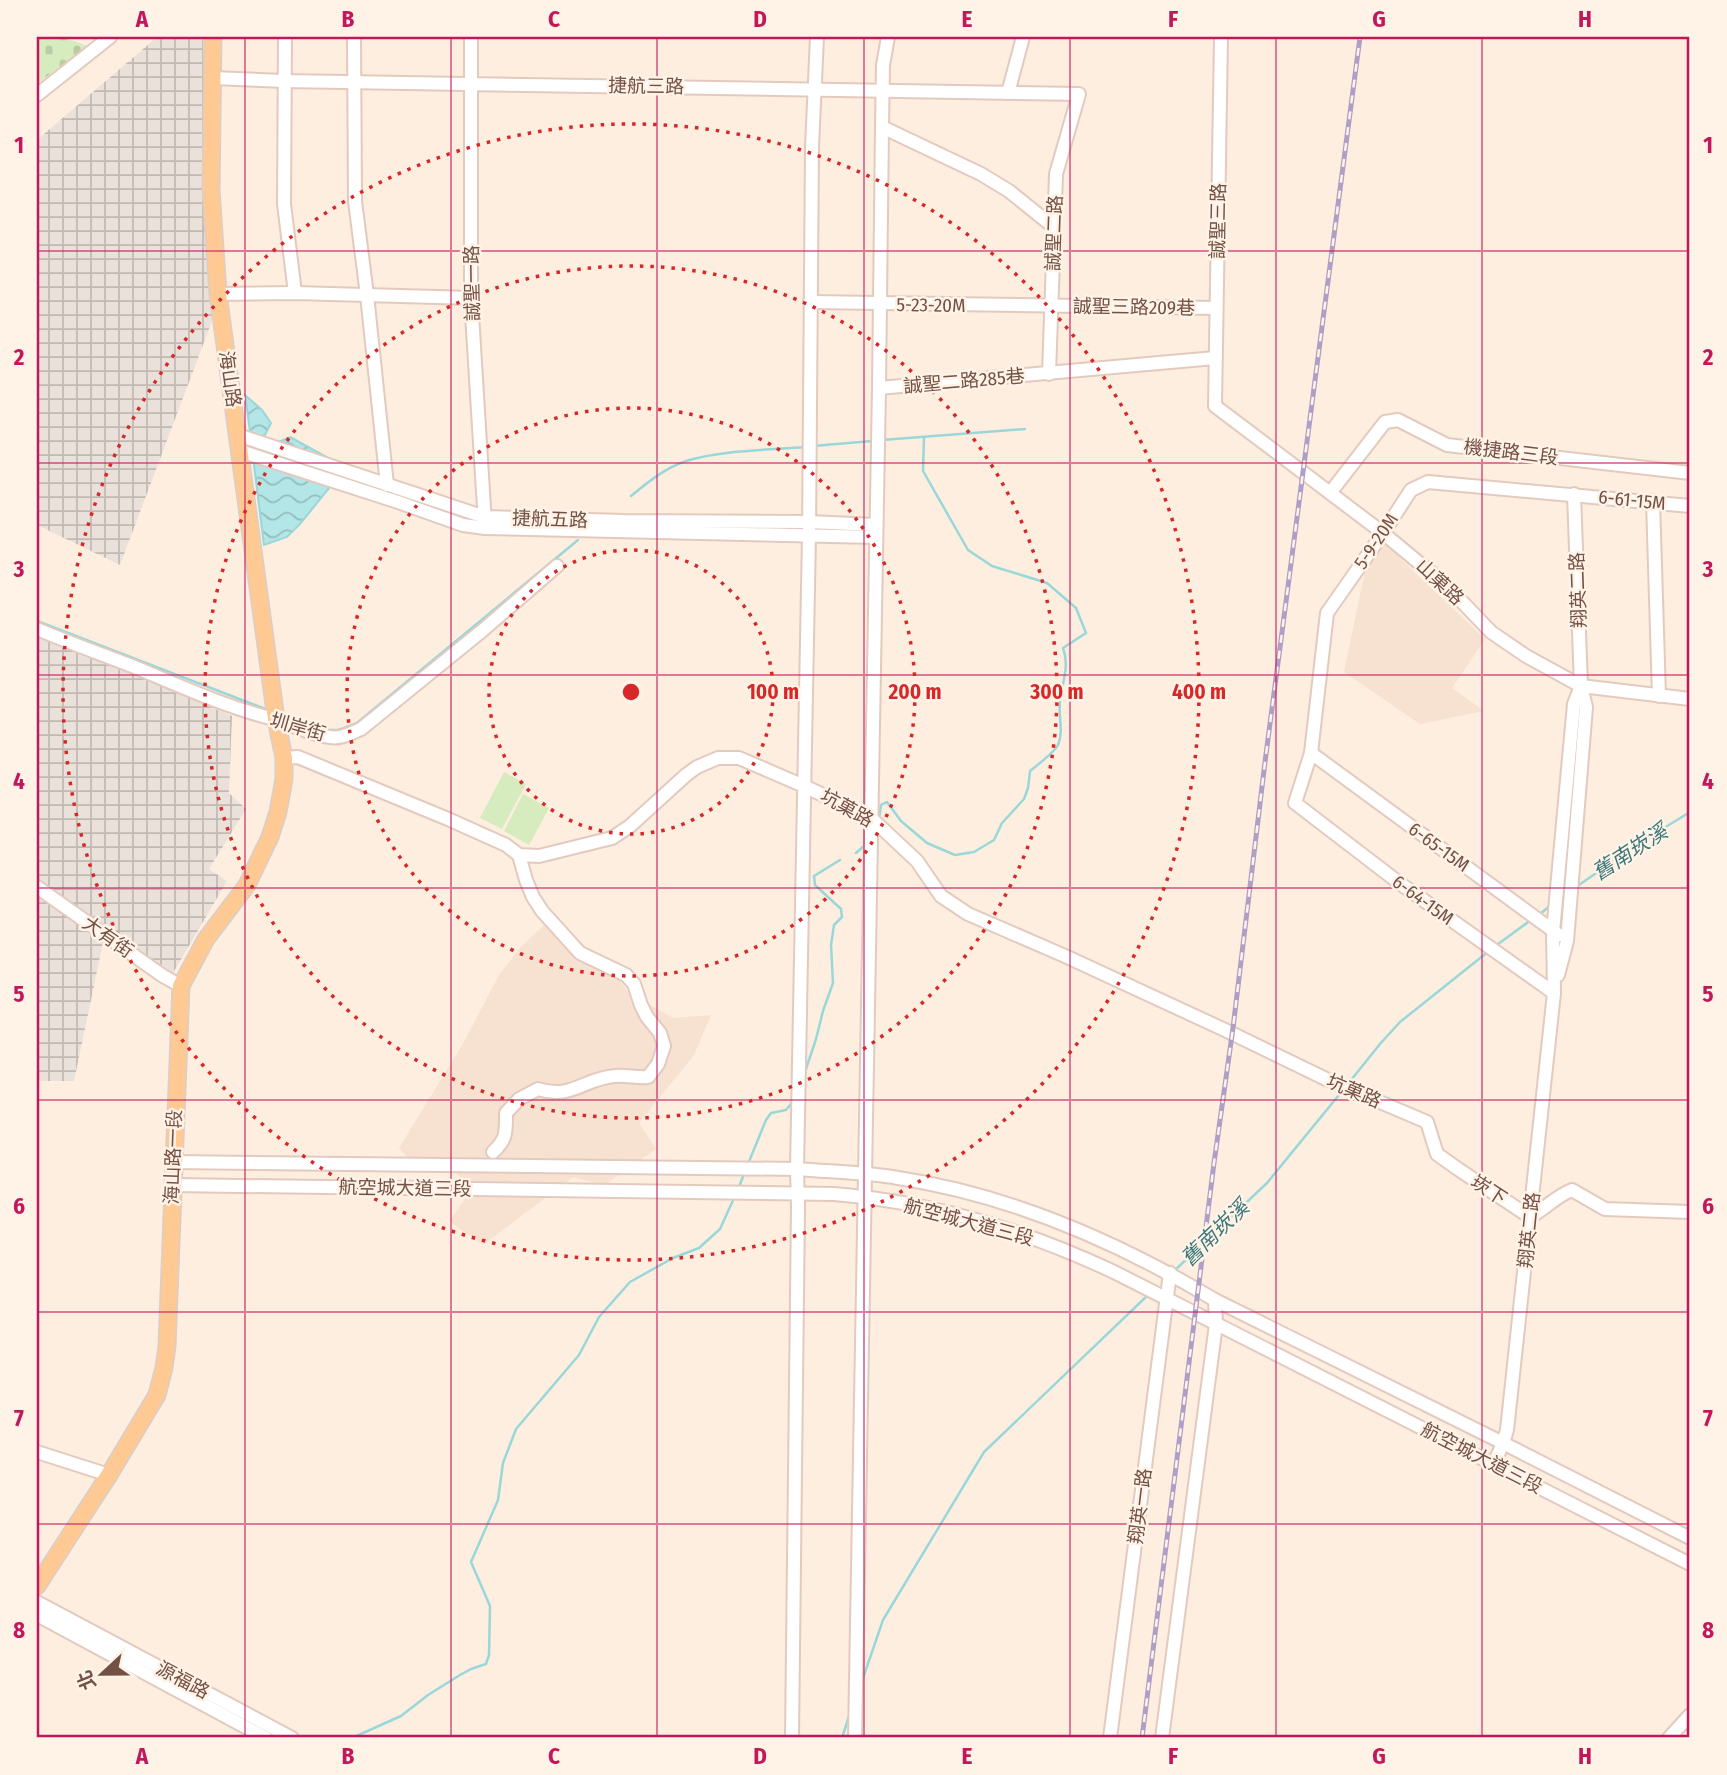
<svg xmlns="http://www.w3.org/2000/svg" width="1727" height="1775" viewBox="0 0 1727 1775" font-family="'Fira Sans Condensed','Noto Sans TC',sans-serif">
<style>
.residential{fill:#f7e1d0}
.industrial{fill:url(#industrial-grid)}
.cemetery{fill:url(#cemetery-stones)}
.pitch{fill:#d6ebbe}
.water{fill:url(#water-waves);stroke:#99d7d9;stroke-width:2}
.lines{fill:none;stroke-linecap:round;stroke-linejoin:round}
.stream{stroke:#99d7d9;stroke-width:2.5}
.minor-casing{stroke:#e3cabe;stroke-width:16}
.major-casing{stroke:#d8cecb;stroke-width:19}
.minor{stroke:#fff;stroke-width:12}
.major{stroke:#ffc994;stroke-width:16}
.rail-casing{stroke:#af9ec6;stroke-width:5}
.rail{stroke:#fff2e6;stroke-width:2.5;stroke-dasharray:8;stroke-linecap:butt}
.grid{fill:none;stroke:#c2185b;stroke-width:2;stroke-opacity:0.55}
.ring{fill:none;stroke:#d62828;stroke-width:3.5;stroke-dasharray:3.5 7}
.labels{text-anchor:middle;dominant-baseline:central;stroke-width:5;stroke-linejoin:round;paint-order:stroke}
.street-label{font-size:19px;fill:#745146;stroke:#fff2e6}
.water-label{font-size:21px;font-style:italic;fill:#3a787b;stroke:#fff2e6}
.centre{fill:#d62828;stroke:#fff2e6;stroke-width:3.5}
.ring-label{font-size:21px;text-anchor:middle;font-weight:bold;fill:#d62828;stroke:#fff2e6;stroke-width:5;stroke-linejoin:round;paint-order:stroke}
.neatline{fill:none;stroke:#c2185b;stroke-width:2.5}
.grid-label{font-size:23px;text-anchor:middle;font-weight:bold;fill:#c2185b}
</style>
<defs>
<pattern id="industrial-grid" width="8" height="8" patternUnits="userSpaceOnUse" patternTransform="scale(1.75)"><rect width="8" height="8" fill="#ebe1db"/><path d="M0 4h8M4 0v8" fill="none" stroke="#c3b9b3"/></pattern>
<pattern id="cemetery-stones" width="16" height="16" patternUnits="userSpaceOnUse" patternTransform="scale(1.75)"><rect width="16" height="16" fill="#d6ebbe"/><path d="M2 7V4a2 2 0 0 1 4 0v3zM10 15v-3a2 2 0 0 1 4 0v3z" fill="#bbcba5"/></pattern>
<pattern id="water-waves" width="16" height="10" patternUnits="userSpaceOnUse" patternTransform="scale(1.75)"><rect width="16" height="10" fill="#b3e6e7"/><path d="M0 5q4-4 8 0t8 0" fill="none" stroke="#96bdbd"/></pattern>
</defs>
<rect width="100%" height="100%" fill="#fdeedf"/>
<g class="residential">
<polygon points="1373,533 1485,639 1452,688 1484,711 1420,724 1344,672"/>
<polygon points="545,924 563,944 599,968 617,977 628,992 673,1018 711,1015 694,1055 639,1123 656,1149 604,1185 573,1177 483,1245 449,1221 474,1187 450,1169 414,1165 399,1148 464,1042 499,975 520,948"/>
</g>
<g class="industrial">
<polygon points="157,37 203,37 212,321 120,565 37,525 37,140"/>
<polygon points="37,634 232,716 229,793 246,809 209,869 227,881 173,973 106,928 74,1081 37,1081"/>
</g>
<polygon class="cemetery" points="37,37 64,37 87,46 37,84"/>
<g class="pitch">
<polygon points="504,772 526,784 502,829 480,818"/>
<polygon points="523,794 549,808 529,845 504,831"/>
</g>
<g class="water">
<polygon points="245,395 262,410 271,423 265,435 251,438"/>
<polygon points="290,437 334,461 339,468 338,477 300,524 287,537 264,545 252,449 274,444"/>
</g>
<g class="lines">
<g class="stream">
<polyline points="882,440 1025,429"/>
<polyline points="813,446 872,441"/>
<path d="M631,496C648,482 665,468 686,461C721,450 769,450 806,447"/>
<polyline points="37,621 268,710"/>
<polyline points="323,730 339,730 357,723 578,540"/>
<path d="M879,819L881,805L887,802L901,821L927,843L955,855L974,852L994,840L1002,823L1024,799L1028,788L1030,771C1037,765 1054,753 1058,745C1064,731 1058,716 1060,701C1062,682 1070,667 1063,648L1086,633L1076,608L1047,583L992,566L968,550L923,471L924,437"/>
<polyline points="856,853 865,845"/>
<polyline points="1576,887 1638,844 1690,812"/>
<polyline points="1540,914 1551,905"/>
<polyline points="1494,947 1531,920"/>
<polyline points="804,1075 816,1039 823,1011 833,983 831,945 834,925 842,917 841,909 815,885 814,876 840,860"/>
<polyline points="1347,1085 1380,1044 1400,1022 1489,951"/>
<polyline points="748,1164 766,1120 771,1113 786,1110 794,1100"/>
<polyline points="739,1187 744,1174"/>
<polyline points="1173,1272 1267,1183 1343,1090"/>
<polyline points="862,1681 883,1620 984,1452 1148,1295"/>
<polyline points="352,1738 401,1716 428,1695 460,1675 471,1669 486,1664 489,1655 490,1606 471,1562 498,1500 503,1463 516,1429 579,1355 599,1317 630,1282 673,1258 699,1248 720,1229 735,1196"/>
<polyline points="842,1738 850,1713"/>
</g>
<defs>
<g id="minor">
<polyline points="285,37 284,204 295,293"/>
<polyline points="354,37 355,201 367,295 387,485"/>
<polyline points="471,37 471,298 485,524"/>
<polyline points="1221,37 1215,406 1383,533 1447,586 1491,632 1526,656 1581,686 1690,699"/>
<polyline points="213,78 284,81 1079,94 1056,174 1049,374"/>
<polyline points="1008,93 1023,37"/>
<polyline points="37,95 110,37"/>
<polyline points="882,127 981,174 1009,191 1055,228"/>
<polyline points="218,294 295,293 471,298"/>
<polyline points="810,302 1216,308"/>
<polyline points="879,388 1215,358"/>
<polyline points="238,435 485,517 624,521 809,522 876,525"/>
<polyline points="240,451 398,502 463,525 485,528 876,537"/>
<polyline points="1330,493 1385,422 1398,420 1447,445 1690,473"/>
<polyline points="1653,501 1659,696"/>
<path d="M37,629C70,643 104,655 137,668C182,687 226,707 274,719C292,724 310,735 330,737C341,739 351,733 361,729L483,630L557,566"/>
<polyline points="1311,753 1559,935"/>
<path d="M284,758L298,757L448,819L506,845L519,855L539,856L612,838L630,826L686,775L697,767L718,758H739L804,786L871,818L917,861L941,896L968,914L1065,956L1225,1030L1328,1080L1427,1122L1437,1154L1458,1169L1530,1217C1545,1209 1556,1196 1572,1190L1605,1209L1690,1212"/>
<polyline points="37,887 163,976 181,986"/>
<polyline points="1558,975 1567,941 1586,707 1581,686 1574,494"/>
<polyline points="1554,993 1398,882 1295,803 1311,753 1327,613 1383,533 1411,490 1428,482 1690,506"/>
<path d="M493,1152C507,1139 506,1132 506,1113L519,1099L538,1089C572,1100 584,1078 615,1076C626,1075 637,1078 648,1077L658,1064L664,1046L660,1033L647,1017L641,1005L634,984L626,975L580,953L542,911L533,897L526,880L519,855"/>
<path d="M173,1162L797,1169C830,1172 864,1172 898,1178C1010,1195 1118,1242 1215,1300L1503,1443L1690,1538"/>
<path d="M172,1185L834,1194C932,1202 1025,1230 1114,1272L1690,1564"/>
<polyline points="37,1452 109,1475"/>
<polyline points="1494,1464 1503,1443 1507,1430 1554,993 1553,932 1574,704 1581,686"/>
<polyline points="37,1602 292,1738"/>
<polyline points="37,1615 266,1738"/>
<polyline points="792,1738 798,1206 797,1169 809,535 812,147 817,37"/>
<polyline points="855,1738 879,388 882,127 883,65 888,37"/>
<polyline points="1110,1738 1170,1273"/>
<polyline points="1162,1738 1216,1324 1215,1300"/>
<polyline points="1669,1738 1690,1715"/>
</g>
<polyline id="major" points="37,1586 109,1475 157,1395 164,1368 167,1346 181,986 206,939 247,885 270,837 278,812 284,779 284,758 276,719 218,294 211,189 213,37"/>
</defs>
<use href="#minor" class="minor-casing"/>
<use href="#major" class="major-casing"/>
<use href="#minor" class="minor"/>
<use href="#major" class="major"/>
<defs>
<polyline id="rail" points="1142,1738 1214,1163 1233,1028 1265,762 1360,37"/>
</defs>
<use href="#rail" class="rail-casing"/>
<use href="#rail" class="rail"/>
</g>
<path class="grid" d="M245,37V1738M451,37V1738M657,37V1738M864,37V1738M1070,37V1738M1276,37V1738M1482,37V1738M37,251H1690M37,463H1690M37,675H1690M37,888H1690M37,1100H1690M37,1312H1690M37,1524H1690"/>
<g class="ring">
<circle cx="631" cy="692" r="142"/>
<circle cx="631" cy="692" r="284"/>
<circle cx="631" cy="692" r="426"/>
<circle cx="631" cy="692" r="568"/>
</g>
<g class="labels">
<g class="street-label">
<text transform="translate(646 86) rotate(1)">捷航三路</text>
<text transform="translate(1218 221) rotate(-89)">誠聖三路</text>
<text transform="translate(1054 233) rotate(-88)">誠聖二路</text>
<text transform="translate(472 283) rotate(-91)">誠聖一路</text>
<text transform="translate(931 305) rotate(1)">5-23-20M</text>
<text transform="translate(1134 307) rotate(1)">誠聖三路209巷</text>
<text transform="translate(230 379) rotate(82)">海山路</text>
<text transform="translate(964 381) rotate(-5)">誠聖二路285巷</text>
<text transform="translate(1511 452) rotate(7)">機捷路三段</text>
<text transform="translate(1632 500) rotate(6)">6-61-15M</text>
<text transform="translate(550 519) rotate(2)">捷航五路</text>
<text transform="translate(1376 541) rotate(-56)">5-9-20M</text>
<text transform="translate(1440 582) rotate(43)">山菓路</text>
<text transform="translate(1578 590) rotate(-92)">翔英二路</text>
<text transform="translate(298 727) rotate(16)">圳岸街</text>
<text transform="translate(847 808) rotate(29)">坑菓路</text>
<text transform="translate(1439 847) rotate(36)">6-65-15M</text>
<text transform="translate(1423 900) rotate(36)">6-64-15M</text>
<text transform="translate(108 937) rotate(35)">大有街</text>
<text transform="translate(1354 1091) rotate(23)">坑菓路</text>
<text transform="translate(173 1157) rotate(-88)">海山路一段</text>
<text transform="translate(405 1188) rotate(1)">航空城大道三段</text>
<text transform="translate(1489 1190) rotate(33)">崁下</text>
<text transform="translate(969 1222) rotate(15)">航空城大道三段</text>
<text transform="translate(1529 1230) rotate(-84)">翔英二路</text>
<text transform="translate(1482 1458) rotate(27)">航空城大道三段</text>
<text transform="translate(1140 1506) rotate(-83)">翔英一路</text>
<text transform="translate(183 1680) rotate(28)">源福路</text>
</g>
<g class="water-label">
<text transform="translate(1630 852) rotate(-33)">舊南崁溪</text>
<text transform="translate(1215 1233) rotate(-44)">舊南崁溪</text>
</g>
</g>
<circle cx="631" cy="692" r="10" class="centre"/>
<g class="ring-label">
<text x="773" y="699">100 m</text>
<text x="915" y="699">200 m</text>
<text x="1057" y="699">300 m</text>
<text x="1199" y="699">400 m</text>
</g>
<rect width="1727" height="1775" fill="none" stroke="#fff2e6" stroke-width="77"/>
<g transform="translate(102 1674) rotate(248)" stroke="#fff2e6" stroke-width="5" paint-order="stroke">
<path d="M0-5L12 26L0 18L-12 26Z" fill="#745146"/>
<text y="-10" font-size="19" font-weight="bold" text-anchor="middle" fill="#745146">北</text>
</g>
<rect x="38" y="38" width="1650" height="1698" class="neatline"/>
<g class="grid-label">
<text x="142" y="27">A</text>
<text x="348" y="27">B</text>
<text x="554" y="27">C</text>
<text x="760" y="27">D</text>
<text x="967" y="27">E</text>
<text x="1173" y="27">F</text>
<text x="1379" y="27">G</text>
<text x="1585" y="27">H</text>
<text x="19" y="153">1</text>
<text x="1708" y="153">1</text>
<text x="19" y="365">2</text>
<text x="1708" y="365">2</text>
<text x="19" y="577">3</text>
<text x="1708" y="577">3</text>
<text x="19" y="789">4</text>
<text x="1708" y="789">4</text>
<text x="19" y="1002">5</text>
<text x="1708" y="1002">5</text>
<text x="19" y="1214">6</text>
<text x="1708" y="1214">6</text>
<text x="19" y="1426">7</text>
<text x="1708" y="1426">7</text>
<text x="19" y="1638">8</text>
<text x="1708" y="1638">8</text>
<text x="142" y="1764">A</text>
<text x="348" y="1764">B</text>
<text x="554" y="1764">C</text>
<text x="760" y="1764">D</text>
<text x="967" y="1764">E</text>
<text x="1173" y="1764">F</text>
<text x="1379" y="1764">G</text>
<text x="1585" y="1764">H</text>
</g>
</svg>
